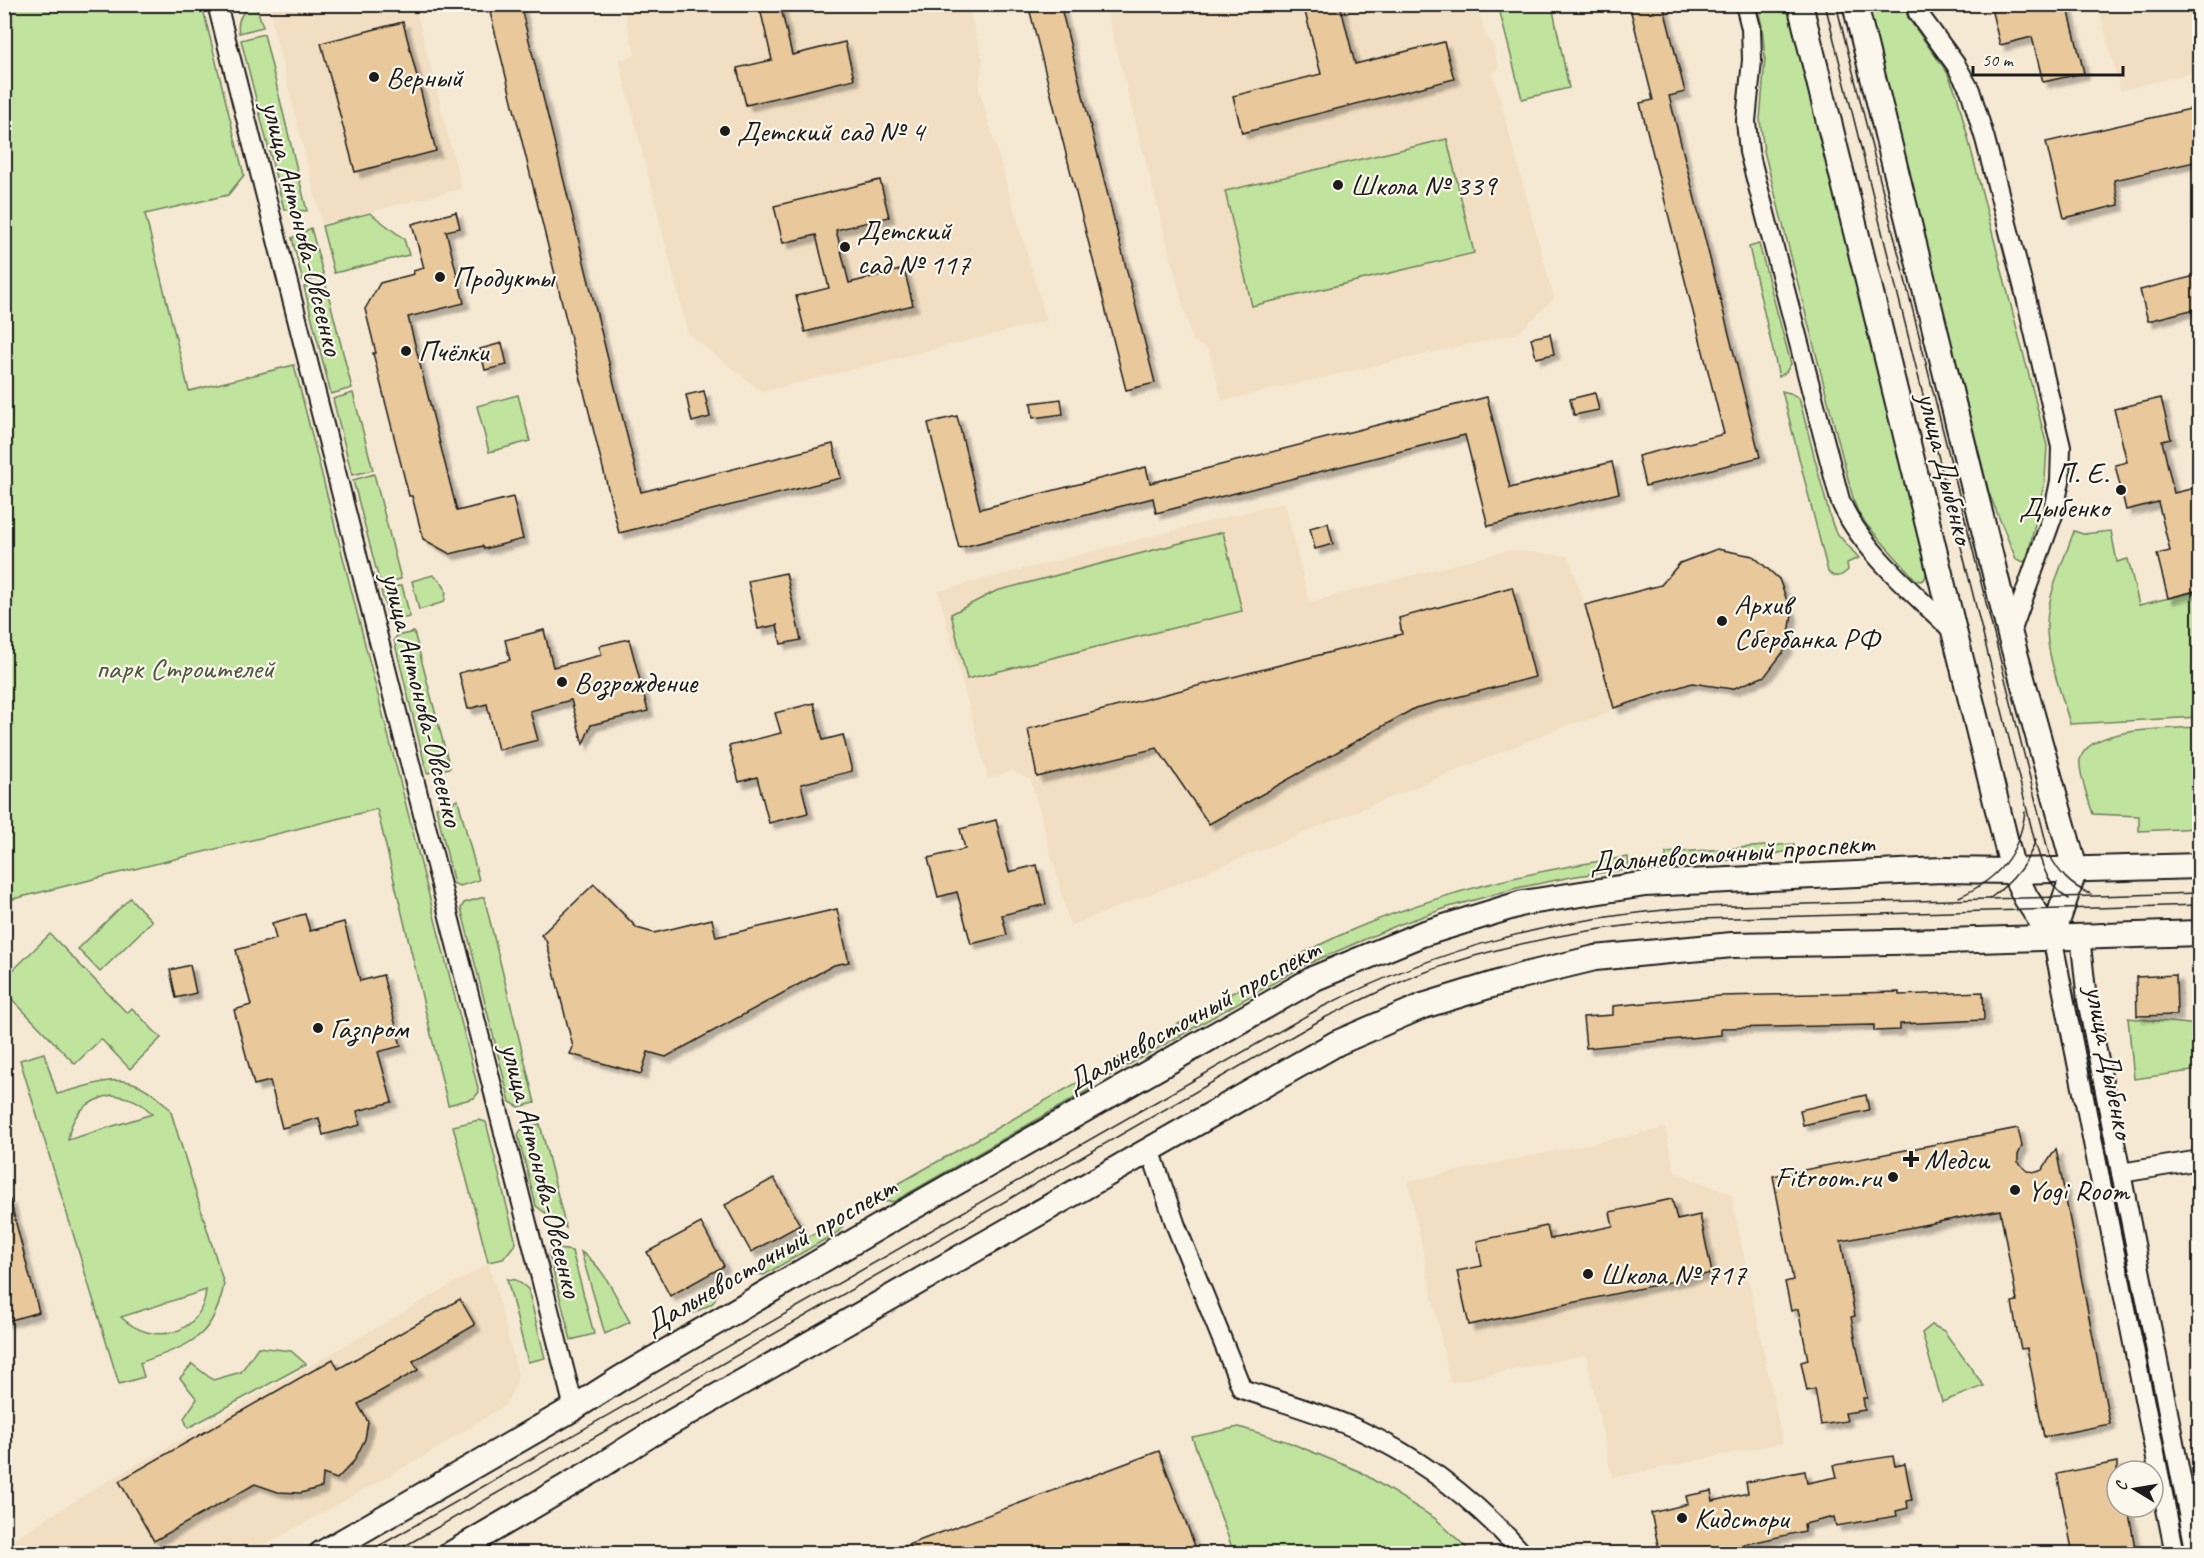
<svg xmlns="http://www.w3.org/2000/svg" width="2204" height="1558" viewBox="0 0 2204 1558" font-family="Caveat,sans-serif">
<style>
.built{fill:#f2dfc3}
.green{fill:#c0e49e;stroke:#6e805d;stroke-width:1.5;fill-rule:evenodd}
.building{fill:#e9c99b;stroke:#1c1c1c;stroke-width:1.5;filter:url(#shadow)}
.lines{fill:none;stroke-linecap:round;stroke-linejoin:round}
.street-casing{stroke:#1c1c1c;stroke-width:22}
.secondary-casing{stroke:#1c1c1c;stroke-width:28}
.street{stroke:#fbf7ec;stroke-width:18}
.secondary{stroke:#fbf7ec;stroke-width:24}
.tram{stroke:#1c1c1c;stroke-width:1.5}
.poi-dot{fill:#1c1c1c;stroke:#fbf7ec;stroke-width:2}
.labels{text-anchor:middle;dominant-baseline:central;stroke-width:4.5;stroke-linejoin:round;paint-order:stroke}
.poi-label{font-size:30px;fill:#1c1c1c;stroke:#fbf7ec;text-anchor:start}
.street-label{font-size:30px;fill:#1c1c1c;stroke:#fbf7ec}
.park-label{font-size:30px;fill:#4d5843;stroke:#fbf7ec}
</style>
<defs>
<filter id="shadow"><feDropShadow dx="5.5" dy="5.5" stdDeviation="1.5" flood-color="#0004"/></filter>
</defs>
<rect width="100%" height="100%" fill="#f6e9d4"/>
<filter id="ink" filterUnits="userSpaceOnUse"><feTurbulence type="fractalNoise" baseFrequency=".0167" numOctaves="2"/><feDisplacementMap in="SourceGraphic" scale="12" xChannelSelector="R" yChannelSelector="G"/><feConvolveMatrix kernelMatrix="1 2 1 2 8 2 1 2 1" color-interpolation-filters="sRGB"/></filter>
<g filter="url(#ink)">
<g class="built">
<polygon points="277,4 415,5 462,189 322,224 272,23 272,6"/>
<polygon points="623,5 968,5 983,59 979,89 1047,321 762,392 688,334 619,60 635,55"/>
<polygon points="1105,5 1478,5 1485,36 1492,42 1499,69 1493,73 1554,298 1519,333 1222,401 1209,351 1192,340"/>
<polygon points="2098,5 2199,5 2199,71 2120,91"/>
<polygon points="1285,502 1309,602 1509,550 1568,556 1585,605 1614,708 1598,718 1568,725 1292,838 1070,926 1031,780 1012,771 988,779 938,591"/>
<polygon points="1665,1128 1675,1172 1731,1194 1783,1443 1612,1478 1586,1355 1450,1383 1408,1181"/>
<polygon points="489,1263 518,1374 516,1386 504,1406 430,1453 251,1553 5,1554 5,1544 99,1486"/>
</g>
<g class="green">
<polygon points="4,5 202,5 244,175 228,195 145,214 189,391 294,365 479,1092 474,1098 448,1105 377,809 5,901"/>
<path d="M256,5L263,27L239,33C236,19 243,9 256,5Z"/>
<polygon points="1498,5 1552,5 1569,88 1522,99"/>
<polygon points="1757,5 1790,5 1915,506 1926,574 1925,579 1921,581 1916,580 1866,524 1859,514 1854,502 1764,151 1760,120 1765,59 1762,26"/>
<polygon points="1867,5 1904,5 1908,18 1947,72 1957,95 2047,446 2045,480 2027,559 2024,562 2016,559 1989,493"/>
<polygon points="264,34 307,211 284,209 241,40"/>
<polygon points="1447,139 1474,253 1252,306 1225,191"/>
<polygon points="370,213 404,239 409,255 334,273 322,226"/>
<polygon points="311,228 324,277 303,282 292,238"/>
<polygon points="1759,244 1791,364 1786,372 1779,377 1749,247"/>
<polygon points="325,282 352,388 331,394 304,287"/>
<path d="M1782,391L1790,393L1799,398L1830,517L1835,531L1859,558L1847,563L1848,570C1841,577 1835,579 1828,572Z"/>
<polygon points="353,393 373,470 352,475 333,399"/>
<polygon points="518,395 530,441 489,452 477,406"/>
<polygon points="374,474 401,579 380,584 353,480"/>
<path d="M2074,531L2083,534L2111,531L2117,562L2128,559L2139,605L2199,591V717L2070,724C2062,694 2046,656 2047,625C2047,595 2064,560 2074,531Z"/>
<polygon points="1223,532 1242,611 967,679 951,614 996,591"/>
<path d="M433,575C443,583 449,589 444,602L419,610L412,581Z"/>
<polygon points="402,585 410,617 394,620 389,618 381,591"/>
<polygon points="414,632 450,768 427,773 394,640 397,636"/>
<path d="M2199,727V828L2139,831V816L2093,814C2089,802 2078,771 2080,760C2088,726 2171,729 2199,727Z"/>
<polygon points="458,800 479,880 460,886 454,884 436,807"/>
<polygon points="1794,844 1794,850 1748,859 1666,864 1666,853"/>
<path d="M1628,857L1629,869L1576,876L1517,888L1449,907L1398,925L1305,965L1109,1076L1104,1066C1149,1041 1194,1015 1239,989C1276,968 1312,947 1352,930C1441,892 1532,870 1628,857Z"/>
<polygon points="484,897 535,1103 519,1107 510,1102 461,908 464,903"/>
<polygon points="130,898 152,921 100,972 78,949"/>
<polygon points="50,934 127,1013 132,1008 161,1038 130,1069 101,1039 75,1064 5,992 5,978"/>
<polygon points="2128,1018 2199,1025 2199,1070 2134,1079"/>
<path d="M44,1053L57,1094C109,1081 128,1066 170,1109L224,1284C213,1341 189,1344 140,1363L144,1377L119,1384L20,1060ZM112,1095C129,1097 141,1101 152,1114L68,1140C71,1114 87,1100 112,1095ZM206,1290C202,1336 152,1347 121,1317Z"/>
<polygon points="1087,1077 1092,1088 895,1201 885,1202 868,1201"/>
<polygon points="479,1120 486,1122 516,1243 503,1259 488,1262 453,1126"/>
<path d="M540,1124L566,1228L536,1206L518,1135C521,1126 531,1126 540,1124Z"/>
<polygon points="837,1221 843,1226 838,1232 764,1275 757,1274 756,1271 759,1264"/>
<polygon points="553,1248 572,1251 594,1334 571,1340 549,1255 549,1251"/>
<path d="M581,1252C605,1267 616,1298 630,1322L605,1334Z"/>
<polygon points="507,1279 516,1280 528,1289 545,1358 528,1362"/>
<polygon points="724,1282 713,1303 694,1313 689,1303"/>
<polygon points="1932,1325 1944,1331 1984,1386 1942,1402 1922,1333"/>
<polygon points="258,1347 291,1351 306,1364 188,1428 184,1418 197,1399 180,1378 192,1364 213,1380 241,1372"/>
<polygon points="1239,1427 1288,1442 1359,1471 1436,1519 1472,1553 1234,1553 1192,1437"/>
</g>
<g class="building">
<polygon points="488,4 520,4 641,492 833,444 841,478 619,533"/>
<polygon points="759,4 780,4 792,55 845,42 854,79 746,105 737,68 772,60"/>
<polygon points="1028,4 1060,4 1155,383 1126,390"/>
<polygon points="1303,4 1340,4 1355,64 1444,42 1454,79 1242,133 1233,96 1321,74"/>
<polygon points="1629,4 1663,4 1685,92 1669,96 1760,457 1645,486 1638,456 1724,434 1640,103 1653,100"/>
<polygon points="1990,4 2067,4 2084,73 2043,82 2032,37 2000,45"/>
<polygon points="403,22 436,151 355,172 321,43"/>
<polygon points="2199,107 2199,161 2114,180 2119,205 2064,218 2046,142"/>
<polygon points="880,180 889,217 836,230 849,283 904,269 913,305 805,332 796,296 829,288 816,235 783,243 774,206"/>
<polygon points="456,212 460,228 446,231 464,303 408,317 457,511 513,497 523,539 484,549 483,546 450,554 423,539 412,496 409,496 373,353 376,353 365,309 380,283 414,274 413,271 424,268 412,224"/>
<polygon points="2199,275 2199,308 2148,321 2140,290"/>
<polygon points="1550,334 1554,354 1536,358 1531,338"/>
<polygon points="502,343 507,365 485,370 480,349"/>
<polygon points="704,391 710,417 692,422 686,395"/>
<polygon points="1595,393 1599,410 1574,415 1570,399"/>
<polygon points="1487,397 1510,488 1612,462 1619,493 1488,526 1465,435 1156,513 1153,498 959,548 928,423 957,416 980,509 1146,467 1150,483"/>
<polygon points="2161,398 2171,439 2162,441 2174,493 2199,487 2199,590 2168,598 2157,554 2170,551 2158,502 2126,510 2115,465 2127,462 2114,409"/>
<polygon points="1061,399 1063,414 1033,418 1031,403"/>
<polygon points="1328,523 1333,544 1315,549 1310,528"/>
<polygon points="1717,549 1753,556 1779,579 1792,614 1787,647 1765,676 1732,689 1692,683 1614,708 1585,605 1661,585 1680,563"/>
<polygon points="786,573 801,640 781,644 777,625 758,629 748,581"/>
<polygon points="1512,587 1535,677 1415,708 1209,824 1157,748 1037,777 1028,729 1402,634 1399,618"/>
<polygon points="544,630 553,667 602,655 599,646 629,639 648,711 591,725 583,744 571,700 530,711 538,740 498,750 487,704 468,709 459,673 510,660 505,640"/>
<polygon points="814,703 823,740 843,735 852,771 801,784 808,813 769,823 757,777 739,782 729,746 781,733 775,713"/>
<polygon points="996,820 1009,872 1037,865 1046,904 1002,915 1007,935 971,944 957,892 938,897 928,858 965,849 960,829"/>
<polygon points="594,884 637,928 654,933 712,919 716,937 837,909 849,962 834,965 666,1057 648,1052 641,1074 570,1054 573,1047 546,940 541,935"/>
<polygon points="305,914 310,931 344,922 360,981 383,975 401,1046 378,1052 392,1102 357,1111 360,1125 323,1135 319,1118 282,1128 270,1081 254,1085 234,1010 251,1005 236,950 276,939 272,923"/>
<polygon points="190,965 196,993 176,998 170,970"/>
<polygon points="2176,975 2177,1015 2137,1016 2136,977"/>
<polygon points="1899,992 1899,995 1983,992 1984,1020 1900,1024 1900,1030 1874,1031 1874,1025 1721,1028 1721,1035 1586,1048 1583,1017 1613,1015 1613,1006 1720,996"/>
<polygon points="1866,1095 1869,1110 1803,1125 1800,1110"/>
<polygon points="2018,1128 2022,1146 2018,1155 2018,1162 2027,1171 2037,1172 2042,1170 2056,1149 2110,1424 2044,1437 2027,1348 2021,1349 2016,1326 2012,1302 2017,1301 2000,1210 1841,1241 1855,1316 1851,1317 1867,1398 1863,1398 1865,1410 1845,1413 1847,1421 1821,1425 1815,1389 1807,1391 1801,1362 1808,1360 1798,1309 1791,1311 1788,1296 1785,1282 1793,1280 1773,1176"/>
<polygon points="774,1178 800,1225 751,1252 725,1205"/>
<polygon points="1672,1199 1677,1220 1700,1215 1712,1273 1469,1325 1457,1271 1482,1266 1477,1241 1547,1226 1550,1239 1613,1226 1610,1212"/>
<polygon points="10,1200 39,1312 4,1322 4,1201"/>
<polygon points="701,1223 724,1266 670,1296 647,1252"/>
<polygon points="460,1299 475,1325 413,1361 418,1370 358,1404 368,1422 365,1439 354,1461 337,1479 323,1474 322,1487 301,1493 278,1492 255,1484 154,1541 119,1481 333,1359 338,1369"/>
<polygon points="1159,1451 1198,1554 1072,1554 1070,1548 1056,1554 890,1554 889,1552"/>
<polygon points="1893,1456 1895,1466 1905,1464 1912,1500 1907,1501 1908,1508 1896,1511 1897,1516 1836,1526 1834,1517 1804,1524 1805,1531 1702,1554 1660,1554 1651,1513 1688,1504 1686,1496 1711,1491 1713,1501 1748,1493 1746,1482 1805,1471 1807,1483 1837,1477 1834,1465"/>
<polygon points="2117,1462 2117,1507 2128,1507 2136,1554 2073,1554 2057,1474"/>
</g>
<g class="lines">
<defs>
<g id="street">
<polyline points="217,4 574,1408"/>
<path d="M1745,4L1751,28L1752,60L1746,121L1749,152L1840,500C1859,548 1916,595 1953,631"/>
<polyline points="1916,4 1918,13 1956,65 1970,90 1985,139 2024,289 2061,447 2060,481 2053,515 2010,635"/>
<polyline points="2080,936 2087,1000 2196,1554"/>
<polyline points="2052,937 2175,1554"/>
<path d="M1150,1149L1176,1226L1242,1389C1281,1402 1322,1413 1359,1430C1423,1459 1477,1502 1523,1554"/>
<polyline points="2121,1173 2200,1160"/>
</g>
<g id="secondary">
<polyline points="1800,4 2013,871 2026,898 2052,937"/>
<polyline points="1855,4 2010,635 2075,869 2052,937"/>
<polyline points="321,1554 574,1408 621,1378 894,1218 1315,978 1422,934 1523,903 1645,884 1942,870 2013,871 2200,866"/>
<polyline points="451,1554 591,1472 651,1434 1337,1043 1423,1006 1521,976 1595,958 1732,945 1944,941 2200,933"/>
</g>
</defs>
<use href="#street" class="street-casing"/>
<use href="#secondary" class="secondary-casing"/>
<use href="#street" class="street"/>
<use href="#secondary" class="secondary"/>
<g class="tram">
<path d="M1825,4L2035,842C2042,864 2047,887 2069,899"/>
<path d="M1836,4L2049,854C2059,873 2070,886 2091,894"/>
<path d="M1959,897C1998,879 2019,855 2025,812"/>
<path d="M1989,899C2010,884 2028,865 2036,839"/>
<path d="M365,1554L1320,1008C1446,945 1559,917 1700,907L2200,893"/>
<path d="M391,1554L1324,1018C1354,1004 1384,988 1415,976C1507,941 1602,925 1700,919L2200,905"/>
</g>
</g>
</g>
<g class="poi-dot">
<circle cx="374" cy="77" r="6"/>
<circle cx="725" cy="131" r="6"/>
<circle cx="1338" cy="185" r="6"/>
<circle cx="845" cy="247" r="6"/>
<circle cx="440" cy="277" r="6"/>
<circle cx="406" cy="351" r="6"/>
<circle cx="2121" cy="490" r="6"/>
<circle cx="1722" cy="621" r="6"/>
<circle cx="562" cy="682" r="6"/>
<circle cx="318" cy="1028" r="6"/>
<path d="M1908 1150h6v6h6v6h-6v6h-6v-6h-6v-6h6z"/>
<circle cx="1893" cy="1177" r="6"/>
<circle cx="2015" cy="1190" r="6"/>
<circle cx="1588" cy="1274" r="6"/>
<circle cx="1682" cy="1518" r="6"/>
</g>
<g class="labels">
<g class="poi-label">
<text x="386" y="77">Верный</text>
<text x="737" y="131">Детский сад № 4</text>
<text x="1350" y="185">Школа № 339</text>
<text x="857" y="230">Детский<tspan x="857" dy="34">сад № 117</tspan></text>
<text x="452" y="277">Продукты</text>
<text x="418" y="351">Пчёлки</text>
<text x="2109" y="473" text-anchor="end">П. Е.<tspan x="2109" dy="34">Дыбенко</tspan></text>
<text x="1734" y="604">Архив<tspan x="1734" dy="34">Сбербанка РФ</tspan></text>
<text x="574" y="682">Возрождение</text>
<text x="330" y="1028">Газпром</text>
<text x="1924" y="1159">Медси</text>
<text x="1881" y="1177" text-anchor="end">Fitroom.ru</text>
<text x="2027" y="1190">Yogi Room</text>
<text x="1600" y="1274">Школа № 717</text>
<text x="1694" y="1518">Кидстори</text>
</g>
<g class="street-label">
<text transform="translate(303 228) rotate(76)">улица Антонова-Овсеенко</text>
<text transform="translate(1946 468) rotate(76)">улица Дыбенко</text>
<text transform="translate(423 699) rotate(76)">улица Антонова-Овсеенко</text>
<text transform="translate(1732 852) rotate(-4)">Дальневосточный проспект</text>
<text transform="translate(1193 1015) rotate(-29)">Дальневосточный проспект</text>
<text transform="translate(2110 1062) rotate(79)">улица Дыбенко</text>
<text transform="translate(542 1170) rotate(76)">улица Антонова-Овсеенко</text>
<text transform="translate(770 1255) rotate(-30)">Дальневосточный проспект</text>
</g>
<g class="park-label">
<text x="185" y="668">парк Строителей</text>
</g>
</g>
<rect width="2204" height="1558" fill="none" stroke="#fbf7ec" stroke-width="24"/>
<rect x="12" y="12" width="2180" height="1534" fill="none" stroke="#1c1c1c" stroke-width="2" filter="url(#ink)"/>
<g transform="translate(2135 1489) rotate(281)"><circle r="28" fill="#fbf7ec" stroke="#a29f99" stroke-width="1.5"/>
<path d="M0-4.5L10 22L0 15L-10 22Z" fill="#1c1c1c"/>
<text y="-9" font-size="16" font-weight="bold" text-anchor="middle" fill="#1c1c1c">С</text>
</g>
<path d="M1973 66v9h150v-9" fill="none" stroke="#1c1c1c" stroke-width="3"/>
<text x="1982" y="66" font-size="18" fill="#1c1c1c" stroke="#fbf7ec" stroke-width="4.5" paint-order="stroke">50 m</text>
</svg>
